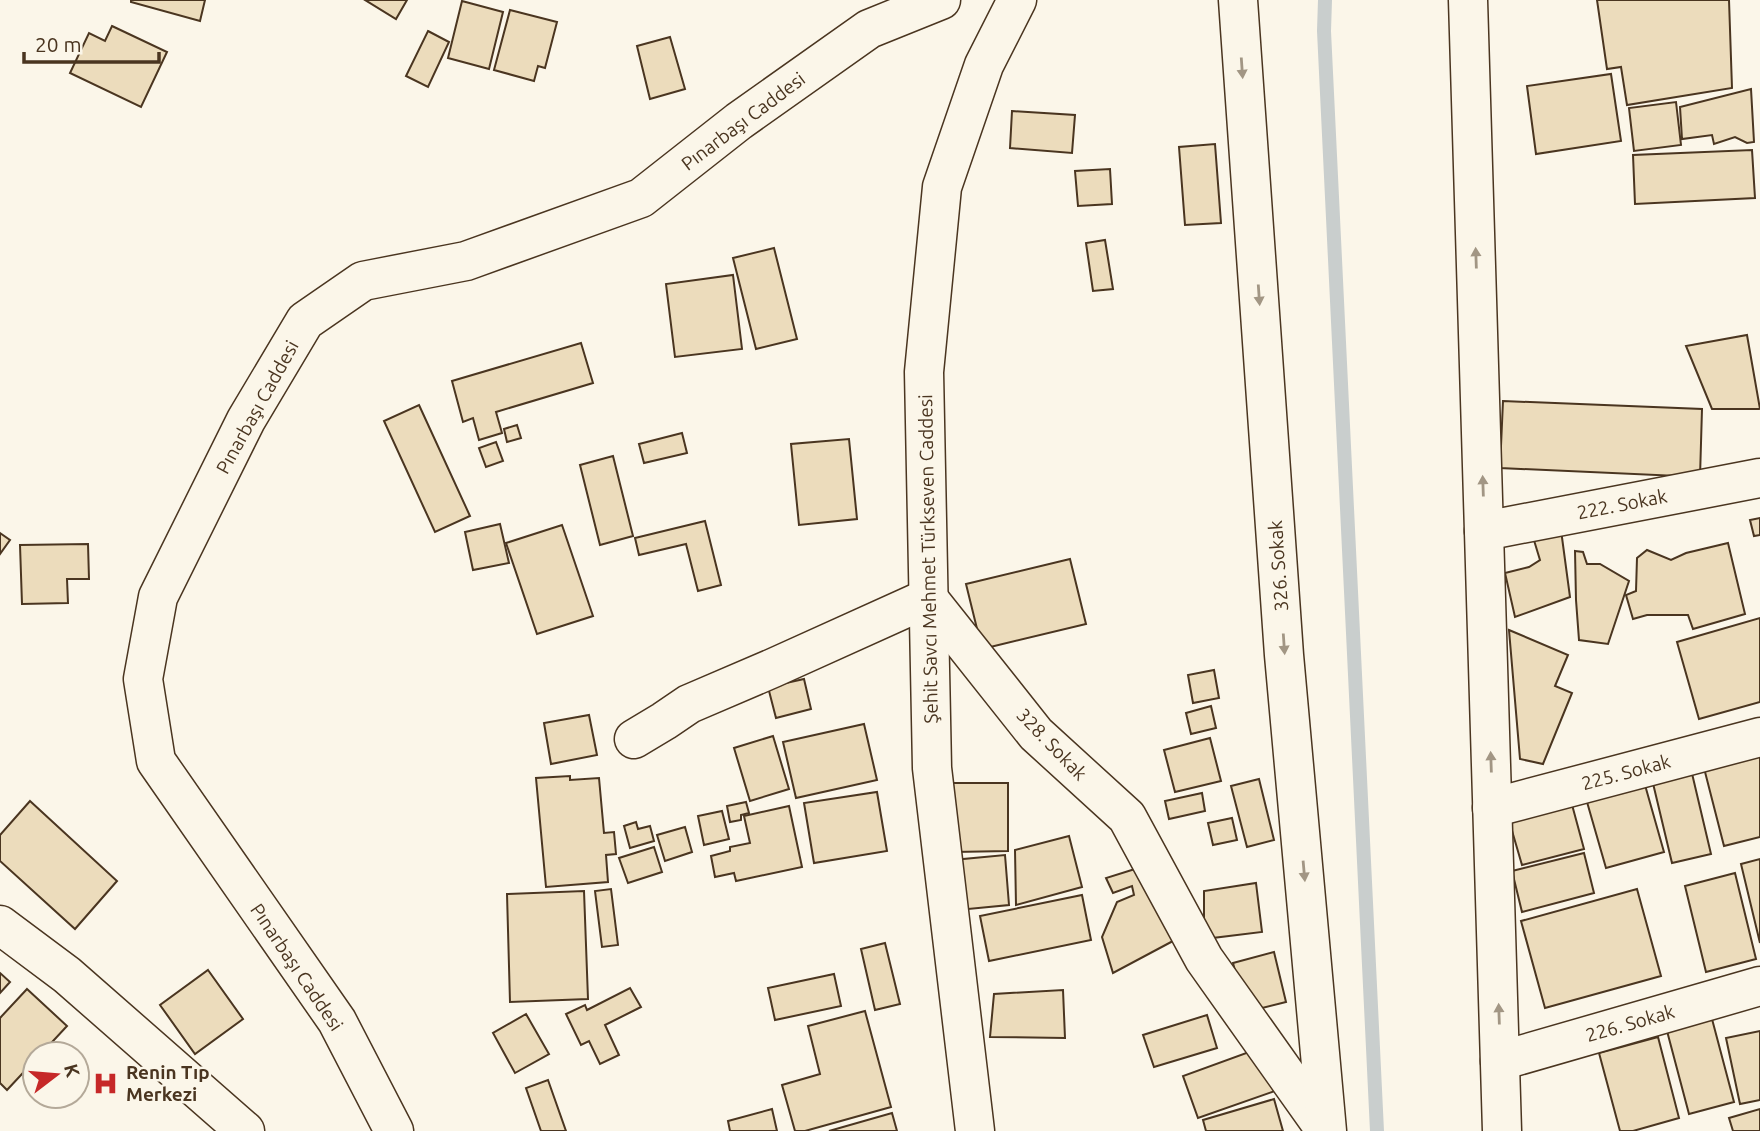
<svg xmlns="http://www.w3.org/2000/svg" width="1760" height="1131" viewBox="0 0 1760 1131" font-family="Ubuntu,sans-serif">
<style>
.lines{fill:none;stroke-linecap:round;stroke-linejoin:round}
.stream{stroke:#c9cecd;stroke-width:14}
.building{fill:#ecdcbc;stroke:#4a3520;stroke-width:2}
.street-casing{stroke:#4a3520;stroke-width:41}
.secondary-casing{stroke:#4a3520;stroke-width:41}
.street{stroke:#fbf6e9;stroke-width:38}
.secondary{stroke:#fbf6e9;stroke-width:38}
.oneway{fill:#a29684}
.labels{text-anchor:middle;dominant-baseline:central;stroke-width:5;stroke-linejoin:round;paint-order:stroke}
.street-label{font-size:19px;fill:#4a3520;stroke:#fbf6e9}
.poi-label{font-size:19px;font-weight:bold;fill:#4a3520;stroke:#fbf6e9;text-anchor:start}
</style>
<rect width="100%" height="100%" fill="#fbf6e9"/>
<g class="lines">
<polyline class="stream" points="1325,0 1324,31 1377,1131"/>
</g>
<g class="building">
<polygon points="131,0 205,0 200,21 131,2"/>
<polygon points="365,0 407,0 396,19"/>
<polygon points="1597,0 1729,0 1732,88 1627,105 1621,67 1607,69"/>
<polygon points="462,1 503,12 489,69 448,58"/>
<polygon points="510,10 557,22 545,68 538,66 534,81 494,70"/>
<polygon points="112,26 167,52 141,107 70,73 89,33 105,41"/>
<polygon points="428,31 449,42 428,87 406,76"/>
<polygon points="670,37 685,89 650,99 637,46"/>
<polygon points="1611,74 1621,141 1536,154 1527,86"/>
<polygon points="1751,89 1754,142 1747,143 1735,137 1714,144 1712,135 1682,139 1680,107"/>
<polygon points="1676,102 1681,145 1634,151 1629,108"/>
<polygon points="1012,111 1075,115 1072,153 1010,148"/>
<polygon points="1215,144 1221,223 1185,225 1179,147"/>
<polygon points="1752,150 1755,198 1635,204 1633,155"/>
<polygon points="1110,169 1112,204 1078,206 1075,171"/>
<polygon points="1105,240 1113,289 1093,291 1086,243"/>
<polygon points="774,248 797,339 756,349 733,258"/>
<polygon points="733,275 742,349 675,357 666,284"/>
<polygon points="1747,335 1760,409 1712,409 1686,346"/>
<polygon points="581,343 593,383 496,412 502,433 479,440 473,418 463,422 452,381"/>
<polygon points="1503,401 1702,409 1700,477 1500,468"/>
<polygon points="419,405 470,516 435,532 384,421"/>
<polygon points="517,425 521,438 507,442 504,429"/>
<polygon points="682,433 687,453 644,463 639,444"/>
<polygon points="849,439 857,519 799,525 791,444"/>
<polygon points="496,442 503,461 486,467 479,448"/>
<polygon points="613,456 633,536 600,545 580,465"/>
<polygon points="1760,518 1760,535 1754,536 1750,520"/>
<polygon points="705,521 721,585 698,591 686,544 639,555 635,538"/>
<polygon points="500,524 509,563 473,570 465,532"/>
<polygon points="562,525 593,616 537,634 506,543"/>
<polygon points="1561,530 1570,597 1515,617 1505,573 1529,567 1540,560 1533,537"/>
<polygon points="0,533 10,540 0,554"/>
<polygon points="1728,543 1745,614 1693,629 1688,615 1647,615 1633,619 1626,595 1636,591 1637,558 1647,550 1671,560 1686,553"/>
<polygon points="88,544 89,579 67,579 68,603 22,604 20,545"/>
<polygon points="1575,551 1583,552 1587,564 1600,564 1629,581 1608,644 1579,640 1576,600"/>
<polygon points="1070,559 1086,624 982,649 966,584"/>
<polygon points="1760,618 1760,702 1699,719 1677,642"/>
<polygon points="1509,630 1568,655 1555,686 1572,693 1543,764 1520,759"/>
<polygon points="1214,670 1219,698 1193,703 1188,675"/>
<polygon points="804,679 811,709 776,718 768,687"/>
<polygon points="1211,706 1216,728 1191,734 1186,713"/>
<polygon points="589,715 597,755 551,764 544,723"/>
<polygon points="864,724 877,780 796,798 783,742"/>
<polygon points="773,736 789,789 750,801 734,748"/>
<polygon points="1210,738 1221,781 1175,792 1164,750"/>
<polygon points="1760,754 1760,837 1724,846 1704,768"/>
<polygon points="1690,765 1711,854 1672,863 1651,775"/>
<polygon points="570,776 570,780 599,778 604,833 614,832 616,854 606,855 608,882 546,887 536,778"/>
<polygon points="1259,779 1274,840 1247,847 1231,786"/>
<polygon points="953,783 1008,783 1008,851 954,852"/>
<polygon points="1645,785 1664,852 1606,868 1587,802"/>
<polygon points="877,792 887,851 814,863 804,803"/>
<polygon points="1202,793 1205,811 1169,819 1165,801"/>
<polygon points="30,801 117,881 75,929 0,861 0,835"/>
<polygon points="1571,801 1584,849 1522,865 1508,817"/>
<polygon points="746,802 749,813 741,815 741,820 730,822 727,806"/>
<polygon points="789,806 802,867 736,881 734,873 715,877 711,856 730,851 730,847 750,843 744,816"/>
<polygon points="722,811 729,839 704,845 698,816"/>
<polygon points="1232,818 1237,840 1213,845 1208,823"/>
<polygon points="636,822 638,829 650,826 654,841 630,848 624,826"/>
<polygon points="685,827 692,852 665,861 657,835"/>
<polygon points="1069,836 1082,887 1016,905 1015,850"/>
<polygon points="654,847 662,872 628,883 619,858"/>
<polygon points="1584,853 1594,893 1522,912 1512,871"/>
<polygon points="1005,855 1009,905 958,910 953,860"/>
<polygon points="1760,859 1760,943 1741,864"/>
<polygon points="1135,869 1173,941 1113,973 1102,937 1117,902 1134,895 1132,886 1113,893 1106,878"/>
<polygon points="1735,873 1756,959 1706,972 1685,886"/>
<polygon points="1256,883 1262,932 1204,939 1204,891"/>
<polygon points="611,889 618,945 602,947 595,891"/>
<polygon points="1637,889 1661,976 1545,1008 1521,921"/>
<polygon points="584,891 588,999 510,1002 507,894"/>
<polygon points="1082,895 1091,940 989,961 980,916"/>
<polygon points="885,943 900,1004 875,1010 861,949"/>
<polygon points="1274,952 1286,1002 1246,1012 1233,963"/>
<polygon points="208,970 243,1019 195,1054 160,1005"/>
<polygon points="0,973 10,982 0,993"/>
<polygon points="834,974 841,1006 775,1020 768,988"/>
<polygon points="630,988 641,1007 605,1025 619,1055 600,1064 589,1041 581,1045 566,1014 585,1005 587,1010"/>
<polygon points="27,989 67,1026 41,1054 35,1054 35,1060 7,1090 0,1083 0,1018"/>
<polygon points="1063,990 1065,1038 990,1037 994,994"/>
<polygon points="865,1011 891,1107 805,1131 795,1131 782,1085 820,1074 808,1026"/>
<polygon points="526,1014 549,1054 515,1073 493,1033"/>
<polygon points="1207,1015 1217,1048 1154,1067 1143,1035"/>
<polygon points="1712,1019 1734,1102 1689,1114 1667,1031"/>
<polygon points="1760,1031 1760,1100 1740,1104 1726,1038"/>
<polygon points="1658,1037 1679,1118 1633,1131 1620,1131 1599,1053"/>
<polygon points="1260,1048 1275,1091 1198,1118 1183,1076"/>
<polygon points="548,1080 566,1131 541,1131 526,1088"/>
<polygon points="1274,1099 1283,1131 1206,1131 1203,1120"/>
<polygon points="772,1109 777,1131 730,1131 728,1121"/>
<polygon points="1760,1109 1760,1131 1733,1131 1729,1118"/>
<polygon points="892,1113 897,1131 829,1131"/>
</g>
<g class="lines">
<defs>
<g id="street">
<polyline points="1484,531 1760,478"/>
<polyline points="634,739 664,721 689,704 773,668 928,598 1036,734 1127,817 1204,959 1326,1131"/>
<polyline points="1492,808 1760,737"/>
<polyline points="0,925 67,975 245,1131"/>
<polyline points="1500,1061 1760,986"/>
<polyline points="394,1131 337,1021 156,761 143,679 158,597 246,420 305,321 363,281 466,261 641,198 739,121 869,29 941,0"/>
<polyline points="975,1131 932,768 924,372 942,187 984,65 1017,0"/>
</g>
<g id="secondary">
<polyline points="1238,0 1284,655 1327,1131"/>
<polyline points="1468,0 1502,1131"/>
</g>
</defs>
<use href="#street" class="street-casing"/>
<use href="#secondary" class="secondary-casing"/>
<use href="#street" class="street"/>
<use href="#secondary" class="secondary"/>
</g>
<defs><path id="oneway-solid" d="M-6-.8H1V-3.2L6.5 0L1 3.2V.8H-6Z" transform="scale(1.75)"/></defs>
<g class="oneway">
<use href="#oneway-solid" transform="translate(1242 68) rotate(86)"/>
<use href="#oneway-solid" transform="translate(1476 258) rotate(-92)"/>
<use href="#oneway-solid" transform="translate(1259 295) rotate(86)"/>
<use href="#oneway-solid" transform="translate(1483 486) rotate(-92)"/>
<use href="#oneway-solid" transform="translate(1284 644) rotate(86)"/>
<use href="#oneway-solid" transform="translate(1491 762) rotate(-92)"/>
<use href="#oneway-solid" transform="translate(1304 871) rotate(85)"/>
<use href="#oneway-solid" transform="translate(1499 1014) rotate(-92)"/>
</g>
<defs>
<symbol id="hospital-bare" viewBox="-9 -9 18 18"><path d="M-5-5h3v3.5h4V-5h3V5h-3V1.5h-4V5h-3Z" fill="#c62828" stroke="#fbf6e9" stroke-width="2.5" paint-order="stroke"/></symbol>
</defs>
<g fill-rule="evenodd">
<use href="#hospital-bare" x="88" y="1066" width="35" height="35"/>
</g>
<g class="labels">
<g class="street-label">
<text transform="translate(743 121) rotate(-37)">Pınarbaşı Caddesi</text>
<text transform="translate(257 407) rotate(-61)">Pınarbaşı Caddesi</text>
<text transform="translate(1622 504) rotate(-11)">222. Sokak</text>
<text transform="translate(928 559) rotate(-91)">Şehit Savcı Mehmet Türkseven Caddesi</text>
<text transform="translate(1278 566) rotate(-94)">326. Sokak</text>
<text transform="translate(1052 744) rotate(46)">328. Sokak</text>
<text transform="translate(1626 772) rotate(-15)">225. Sokak</text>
<text transform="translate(297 967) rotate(56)">Pınarbaşı Caddesi</text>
<text transform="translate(1630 1023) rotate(-16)">226. Sokak</text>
</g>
<g class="poi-label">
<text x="126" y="1072">Renin Tıp<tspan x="126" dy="22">Merkezi</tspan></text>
</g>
</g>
<g transform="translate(56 1075) rotate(74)"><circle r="33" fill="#fbf6e9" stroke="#b4a999" stroke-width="2"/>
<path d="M0-5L12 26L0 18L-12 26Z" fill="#c62828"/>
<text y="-10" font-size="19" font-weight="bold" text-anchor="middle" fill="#4a3520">K</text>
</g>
<path d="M24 52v10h135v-10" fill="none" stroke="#4a3520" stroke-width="3.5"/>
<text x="35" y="52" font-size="21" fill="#4a3520" stroke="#fbf6e9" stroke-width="5" paint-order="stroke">20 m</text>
</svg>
